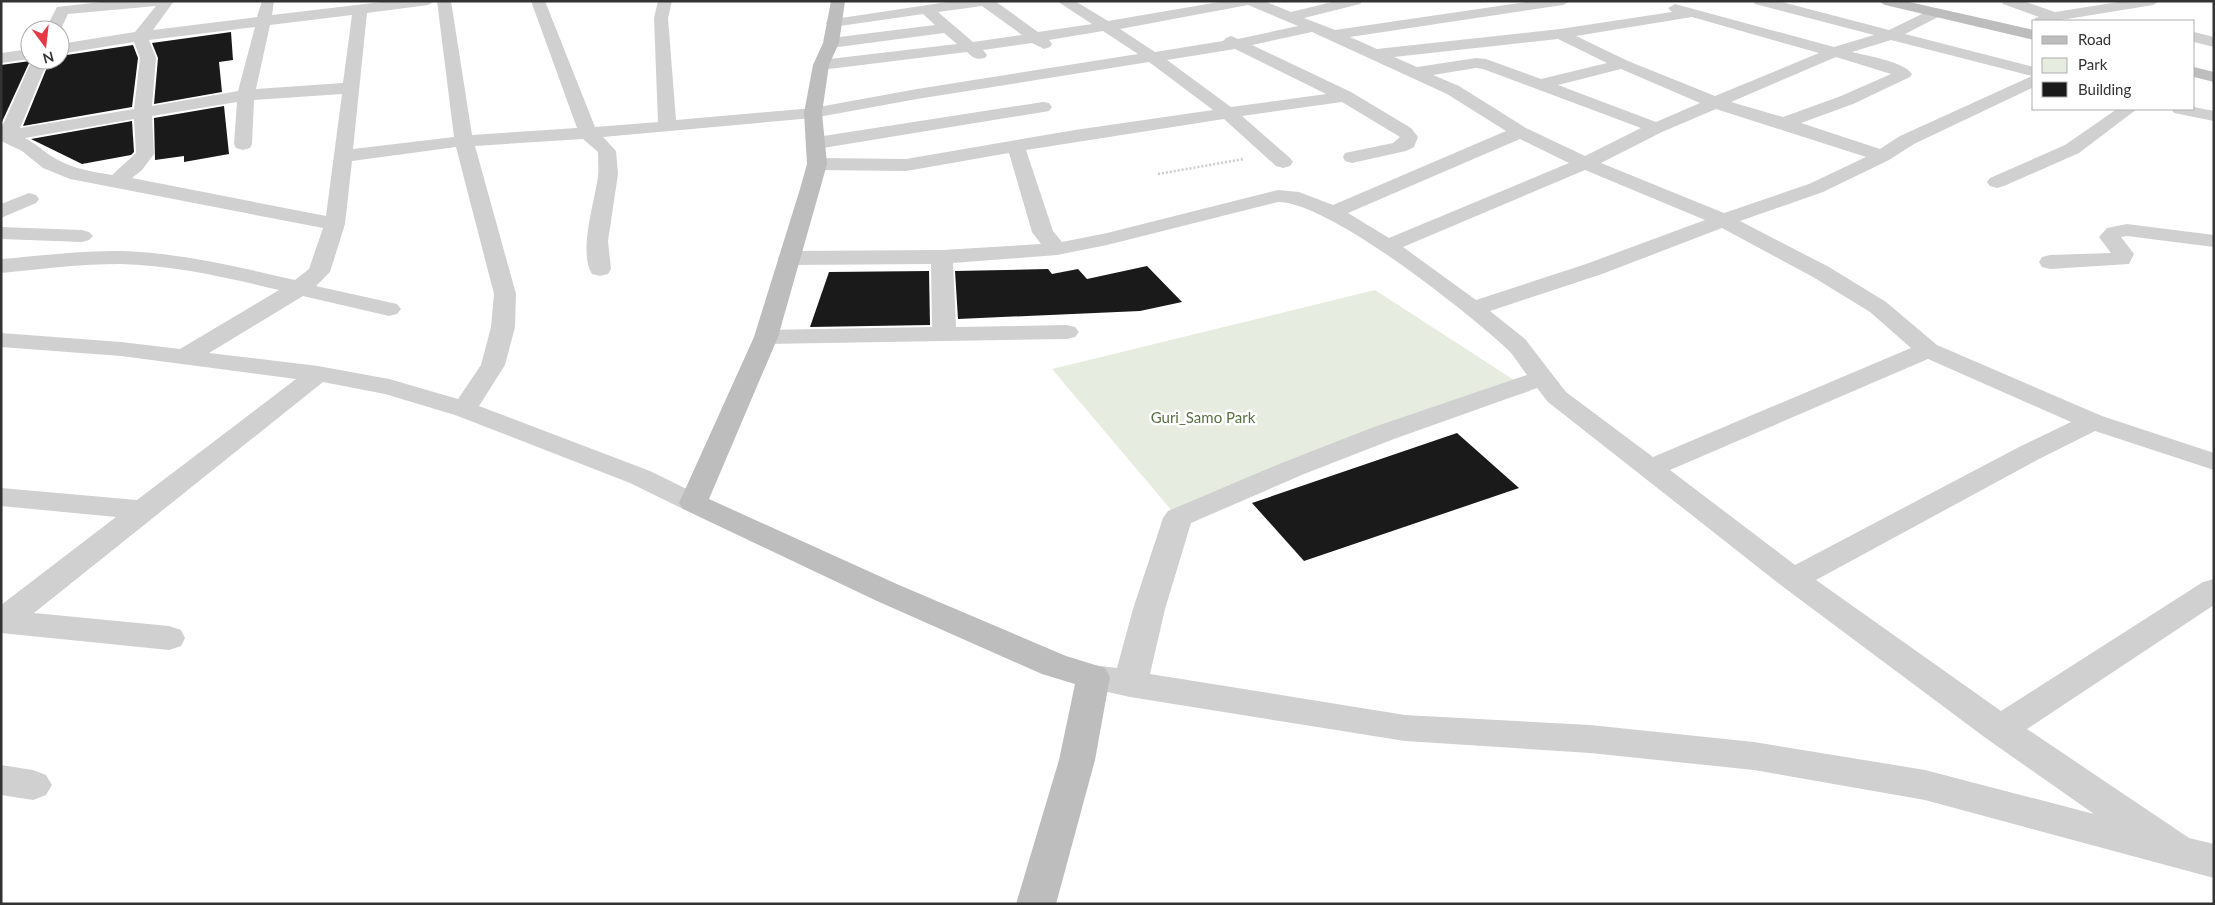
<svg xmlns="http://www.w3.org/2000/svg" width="2215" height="905" viewBox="0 0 2215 905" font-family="Lato,sans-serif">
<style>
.green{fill:#e6ecdf}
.building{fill:#1a1a1a}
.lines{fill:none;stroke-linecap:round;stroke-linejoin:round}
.path{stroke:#cdcdcd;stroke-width:2.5;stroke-dasharray:2 2;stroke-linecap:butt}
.street{fill:#d0d0d0;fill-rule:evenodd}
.secondary{fill:#bdbdbd;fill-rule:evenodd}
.labels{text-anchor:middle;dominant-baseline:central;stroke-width:5;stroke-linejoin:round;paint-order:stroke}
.park-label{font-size:15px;fill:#56703f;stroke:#fff}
</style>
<rect width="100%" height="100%" fill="#fff"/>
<polygon class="green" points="1375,290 1531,391 1383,433 1178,518 1052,369"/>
<g class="building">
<polygon points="231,32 233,60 219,62 222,92 154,104 158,58 152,43"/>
<polygon points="133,45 138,58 132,107 23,126 50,60 60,60 60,56"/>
<polygon points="30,61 1,124 1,65"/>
<polygon points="224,106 229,154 184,162 184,156 155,160 154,118"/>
<polygon points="132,121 134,152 131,155 82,164 31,139"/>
<polygon points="1147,266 1182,302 1140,311 958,319 955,271 1048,269 1052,274 1078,269 1087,279"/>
<polygon points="929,271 930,325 810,327 829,272"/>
<polygon points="1457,433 1519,488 1304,561 1252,503"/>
</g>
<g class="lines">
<polyline class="path" points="1158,174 1244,159"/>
<g class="street">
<path d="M110,1H174L153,30L257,17L262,1H274L272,15L390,1H435L428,5L367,13L353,149L454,137L437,1H451L472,135L577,128L531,1H545L595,127L658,122L654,18L658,1H672L668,18L676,120L813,108L917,89L1138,54L1103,31L1049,40L1052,44L1050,47L1044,49L1032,43L983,50L987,55L985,58C976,60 973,58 967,52L821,70L815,68L813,65L815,62L821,60L957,44L944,33L831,48L825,46L823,43L825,40L831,38L935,25L923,14L833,27L828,26L826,23L828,20L954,1H995L1038,32L1092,24L1057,1H1075L1108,21L1225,1H1264L1291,12L1336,1H1362L1360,4L1304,18L1335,30L1532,1H1570L1563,5L1350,37L1377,49L1560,29L1672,12L1668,8L1675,4L1834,47L1874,35L1755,4L1753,1H1778L1889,30L1930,10H1940L1942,13L1940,16L1905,34L2034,67V87L1914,144L1889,160L1823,192L1740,221L1829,267L1886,302L1937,345L2102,416L2214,453V470L2095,431L2039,459L1816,580L2001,711L2203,582L2214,579V605L2027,729L2189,838L2214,844V878L1925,800L1754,770L1590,753L1405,741L1130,697L1081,686L1076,677L1081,668L1093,665L1117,668L1133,609L1163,518L1168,511L1284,462L1374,427L1527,375C1520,366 1514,355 1506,348C1466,311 1329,202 1278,202L1107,245L1057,255L953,263L956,327L1067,325L1075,327L1079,332L1075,337L1067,339L766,344L757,342L754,337L757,332L766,330L932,327L931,264L789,265L781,263L778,258L781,253L789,251L942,250L1041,244L1032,232L1009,153L906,171L817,170L810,168L807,164L810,160L817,158L906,159L1075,130L1213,110L1149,62L917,99L813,118L603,137L616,151L618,174L608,241L611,269L608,274L600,276L592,274C578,253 595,200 598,176C599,169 598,160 598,152L583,139L475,146L516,294L515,327L505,365L479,406L650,471L703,497L707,503L703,509L693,512L683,509L630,483L455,415L385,394L323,382L34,613L169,626L181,630L185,638L181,646L169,650L1,633V605L116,517L1,506V488L137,500L296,379L121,356L1,347V333L121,342L180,349L279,290C228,278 174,265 120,264C80,264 41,269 1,273V259C41,256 82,250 123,251C181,253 238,267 295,280L309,269L323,228L70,179L43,168L22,151L1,141V129L32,60H48L20,128L134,109L140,58L134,42L60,54V44L135,32L156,6L68,14L60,31L45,30L57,7ZM1248,5L1298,26L1238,39L1231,36L1226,38L1223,41L1155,52L1120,29ZM982,6L1022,35L973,42L938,12ZM352,15L343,83L256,89L270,25ZM1692,17L1819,53L1715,96L1628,61L1576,36ZM255,27L238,91L152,106L156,58L149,40ZM1312,32L1447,94L1506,131L1333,205L1299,192L1278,190L1107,233L1062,242L1053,231L1026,150L1224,119L1276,166L1283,168L1290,166L1293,162L1290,158L1242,116L1342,102L1400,137L1393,143L1345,153L1343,157L1345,161L1352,163L1406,151L1414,147L1418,137L1411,128L1351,92L1252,45ZM1558,39L1607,63L1541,79L1486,59L1476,58L1417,67L1394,57ZM1891,40L2028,75L2032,76L1900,136L1880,149L1801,123L1853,104L1910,77L1912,74C1903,61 1867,56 1852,52ZM1235,49L1326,94L1231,107L1167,60ZM1836,57L1891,74L1841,96L1783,117L1731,102ZM1476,68L1483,69L1641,128L1585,156L1526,128L1459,86L1433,75ZM1621,69L1700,103L1656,122L1558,85ZM342,94L326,216L132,178L142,170L154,154L152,116L237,102L234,144L236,148L243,150L250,148L252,144L254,100ZM1716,109L1866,157L1809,184L1724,213L1601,163L1662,132ZM134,119L136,153L112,175C93,172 75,169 58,160C46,154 37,144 25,138ZM1520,139L1569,163L1389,238L1348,213ZM456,147L494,294L491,327L481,365L458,399L389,379L318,366L209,353L303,296L389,316L397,314L401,309L397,304L316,286L330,272L345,224L352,161ZM1585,170L1705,220L1586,264L1476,300L1403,247ZM1722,228L1813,277L1870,312L1911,348L1653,457L1566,392L1525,339L1490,311L1602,274ZM1928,359L2071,422L2019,447L1795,565L1670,470ZM1537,388L1548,402L1782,586L1987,739L2094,814L1925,770L1754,742L1590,725L1405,715L1150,674L1165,609L1191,523L1304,474L1394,439Z"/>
<polygon points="2001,1 2023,1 2055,12 2125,1 2160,1 2153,5 2055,21 2034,23 2035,18 2039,17 2003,4"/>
<polygon points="2194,32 2214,37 2214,47 2194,42"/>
<polygon points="30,49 30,59 1,63 1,53"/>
<polygon points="1043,102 1049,103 1052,107 1049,111 817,149 810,147 808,143 810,139 817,137"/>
<polygon points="2194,107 2214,111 2214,121 2174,113 2171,109 2194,109"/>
<polygon points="2117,109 2137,109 2079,153 2004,186 1997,188 1990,186 1987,182 1990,178 2065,145"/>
<polygon points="29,193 36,195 39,199 36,203 1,218 1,204"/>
<polygon points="2127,224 2214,235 2214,247 2127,236 2121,237 2134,254 2129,264 2050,269 2042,267 2039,262 2042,257 2050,255 2111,253 2099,237 2107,228"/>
<polygon points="1,227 82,230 89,232 93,236 89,240 82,242 1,239"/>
<polygon points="1,765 33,770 46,775 52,785 46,795 33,800 1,795"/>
</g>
<g class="secondary">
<polygon points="831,1 845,1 839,43 829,65 822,113 827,164 820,189 778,337 709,499 899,585 1066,656 1105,668 1110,677 1095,760 1056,904 1016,904 1059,760 1075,684 1042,674 877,601 683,509 679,503 754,337 800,189 807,164 804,113 813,65 823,43"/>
<polygon points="1878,1 1905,1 2034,30 2034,40 1885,5"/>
<polygon points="2194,67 2214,72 2214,82 2194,77"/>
</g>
</g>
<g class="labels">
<g class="park-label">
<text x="1203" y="417">Guri_Samo Park</text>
</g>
</g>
<rect width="2215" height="905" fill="none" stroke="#333333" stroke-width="5"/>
<rect x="2032" y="20" width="162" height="90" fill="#ffffff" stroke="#adadad"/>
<rect x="2042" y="36" width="25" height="8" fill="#bdbdbd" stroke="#adadad"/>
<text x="2078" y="45" font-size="15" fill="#333333">Road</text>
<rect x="2042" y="58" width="25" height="15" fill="#e6ecdf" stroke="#adadad"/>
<text x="2078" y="70" font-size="15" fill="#333333">Park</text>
<rect x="2042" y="82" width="25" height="15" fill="#1a1a1a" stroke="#adadad"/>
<text x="2078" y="95" font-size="15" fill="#333333">Building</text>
<g transform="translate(45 45) rotate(165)"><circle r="24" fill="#ffffff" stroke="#adadad"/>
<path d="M0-4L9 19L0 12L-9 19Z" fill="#e63946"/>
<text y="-8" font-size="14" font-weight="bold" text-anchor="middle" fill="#333333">N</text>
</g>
</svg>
